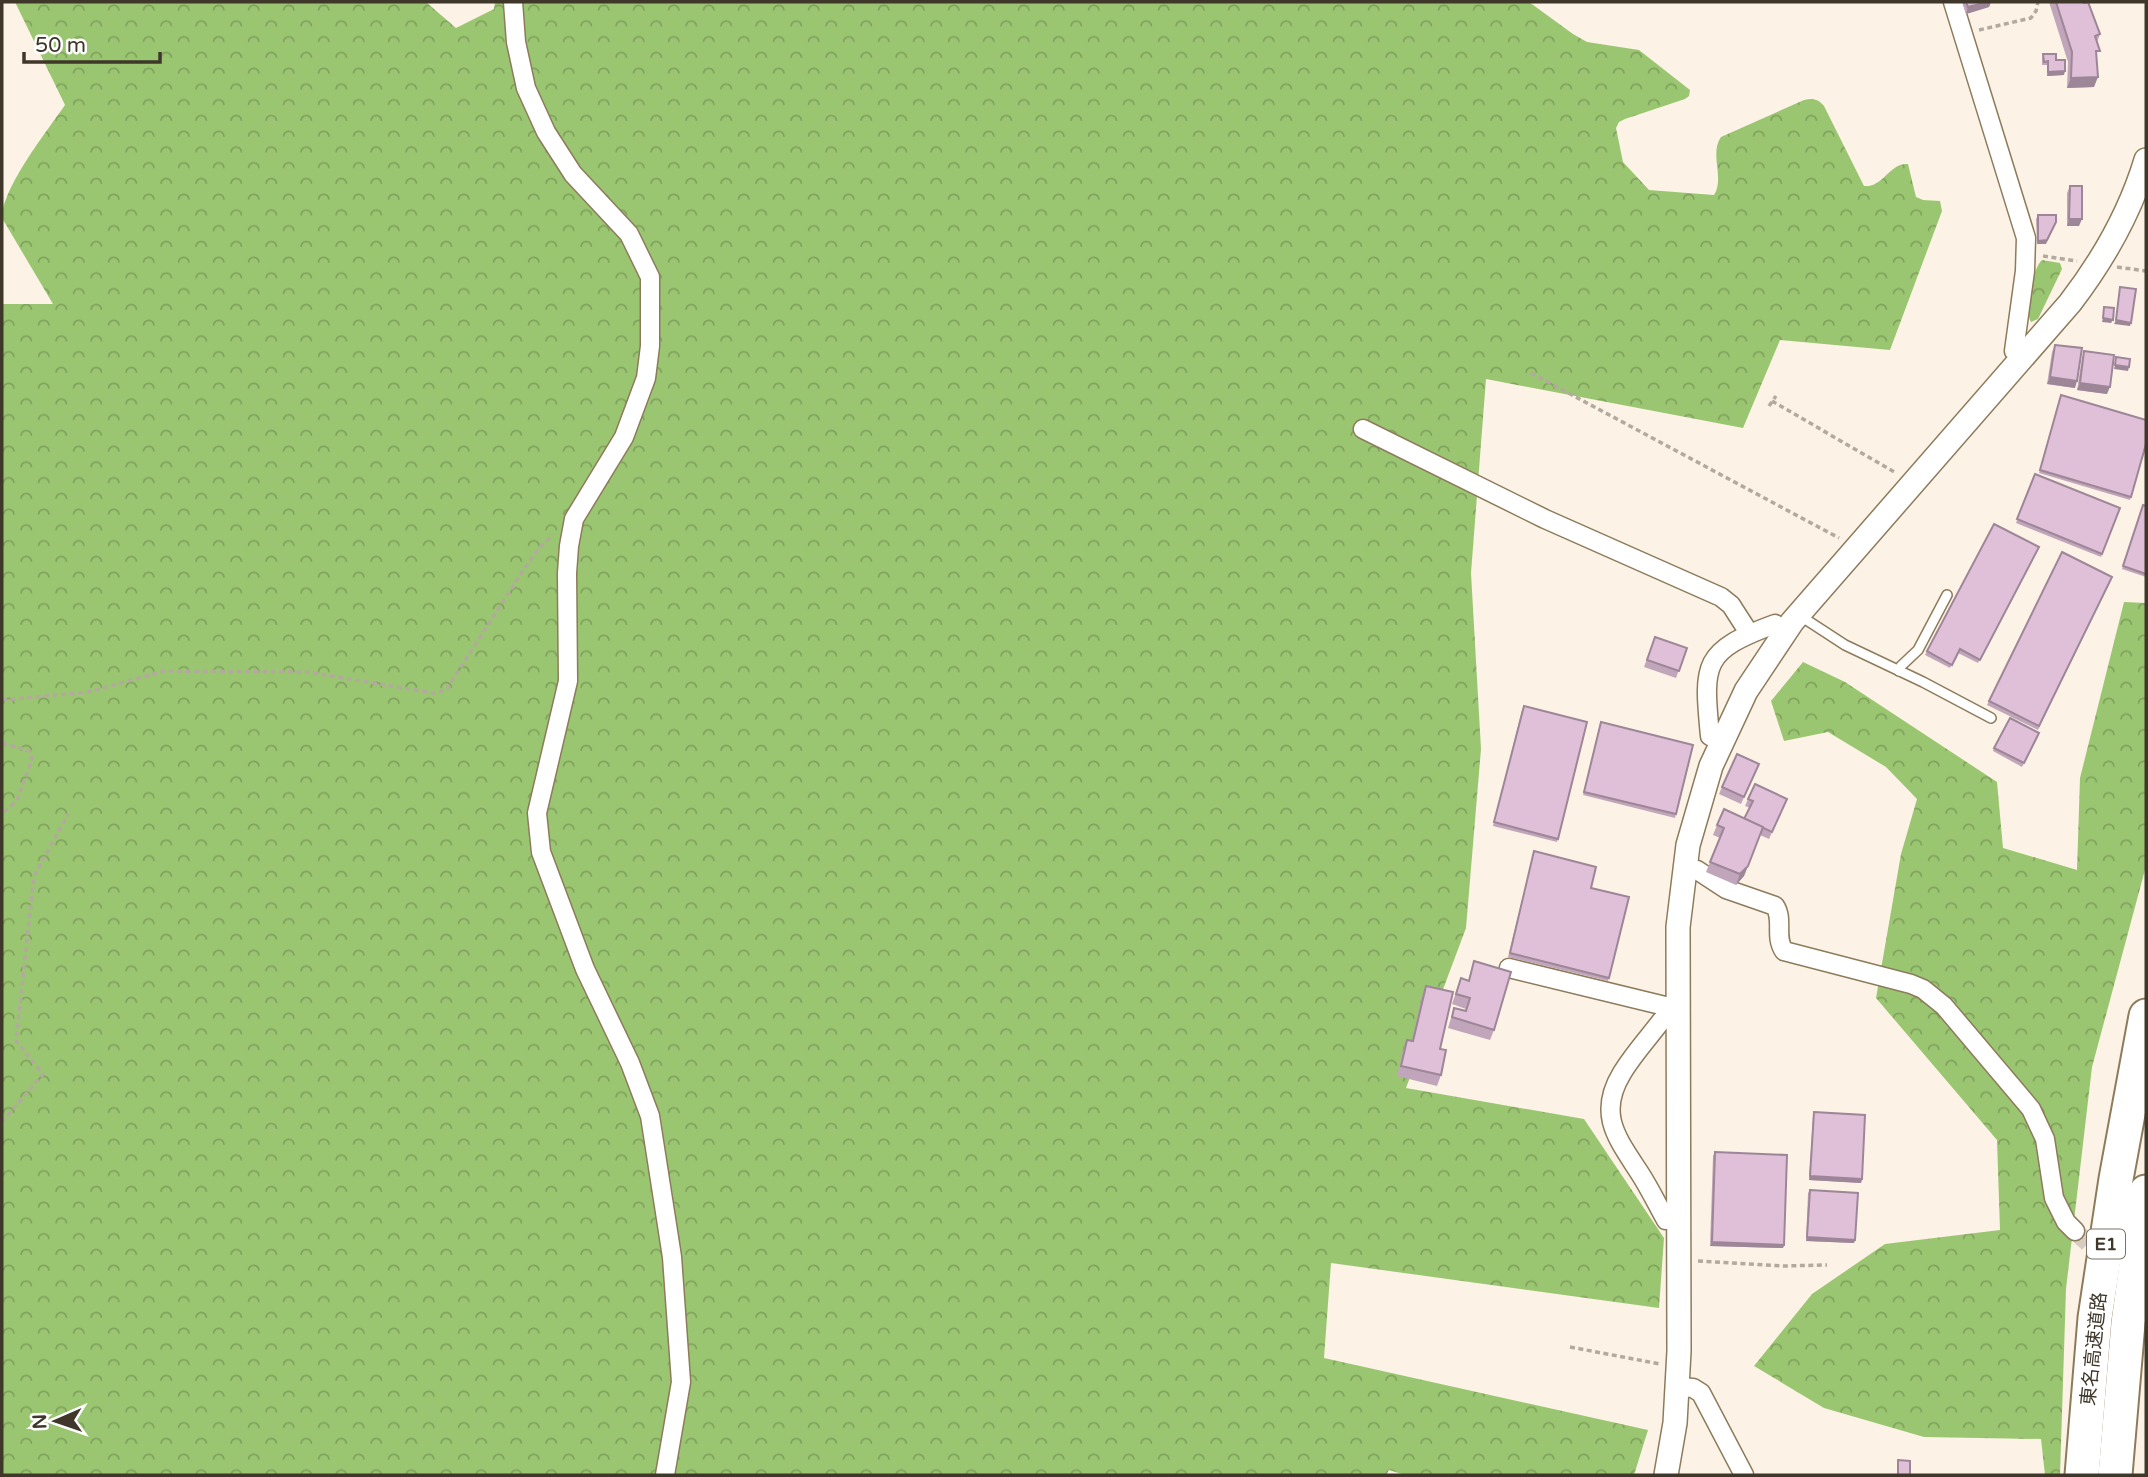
<svg xmlns="http://www.w3.org/2000/svg" width="2148" height="1477" viewBox="0 0 2148 1477" font-family="'Varela Round','Noto Sans JP',sans-serif">
<style>
.forest{fill:url(#forest-crowns)}
.lines{fill:none;stroke-linecap:round;stroke-linejoin:round}
.minor-tunnel{stroke:#d6cdc0;stroke-width:18;stroke-dasharray:18 9;stroke-linecap:butt}
.service-casing{stroke:#8d7b5c;stroke-width:12}
.minor-casing{stroke:#8d7b5c;stroke-width:21}
.tertiary-casing{stroke:#8d7b5c;stroke-width:26}
.motorway-casing{stroke:#8d7b5c;stroke-width:37}
.path{stroke:#b2aa9d;stroke-width:3.5;stroke-dasharray:5 3.5;stroke-linecap:butt}
.service{stroke:#fff;stroke-width:9}
.minor{stroke:#fff;stroke-width:18}
.tertiary{stroke:#fff;stroke-width:23}
.motorway{stroke:#fff;stroke-width:33}
.wall{fill:#c1a5ba}
.shaded-wall{fill:#9d8697}
.building{fill:#e0c0d8;stroke:#9d8697;stroke-width:2}
.labels{text-anchor:middle;dominant-baseline:central;stroke-width:5;stroke-linejoin:round;paint-order:stroke}
.shield{fill:#fff;stroke:#79736a;stroke-width:2}
.shield-label{font-size:18px;font-weight:bold;fill:#3f372a}
.street-label{font-size:19px;fill:#3f372a;stroke:#fff}
</style>
<defs>
<pattern id="forest-crowns" width="20" height="18" patternUnits="userSpaceOnUse" patternTransform="scale(1.75)"><rect width="20" height="18" fill="#9bc671"/><path d="M2 6a3 3 0 1 1 6 0M12 15a3 3 0 1 1 6 0" fill="none" stroke="#80a25d"/></pattern>
</defs>
<rect width="100%" height="100%" fill="#fcf3e6"/>
<g class="forest">
<path d="M15,2H426L456,28L494,9L495,2H1529L1573,34L1587,42L1639,50L1690,90L1689,96L1685,99L1625,119L1619,122L1616,128L1623,162L1649,190L1714,195C1725,178 1709,154 1721,137L1804,100C1813,98 1818,99 1824,106L1864,186C1883,188 1890,162 1908,164L1916,197L1923,200L1940,201L1942,211L1890,350L1780,340L1743,428L1486,379L1471,573L1481,749L1466,928L1406,1088L1584,1119L1664,1238L1659,1308L1331,1263L1324,1358L1648,1430L1634,1475H1405L1389,1470L1386,1475H2V304H53L2,218C2,188 47,131 65,105Z"/>
<path d="M2042,260L2060,263L2062,269L2038,319L2031,322C2024,312 2032,269 2042,260Z"/>
<polygon points="2124,602 2146,603 2146,866 2092,1067 2066,1289 2060,1475 2045,1475 2041,1439 1924,1437 1824,1408 1754,1366 1812,1294 1885,1244 2000,1230 1997,1140 1876,998 1901,854 1917,799 1886,767 1828,732 1784,741 1771,701 1803,662 1845,682 1997,782 2003,848 2077,870 2080,778"/>
</g>
<g class="lines">
<polyline class="minor-tunnel" points="2075,1231 2106,1260"/>
<defs>
<g id="service">
<polyline points="1799,615 1845,645 1923,682 1991,718"/>
<polyline points="1899,671 1901,666 1918,650 1947,595"/>
</g>
<g id="minor">
<polyline points="513,2 516,42 526,88 546,132 573,174 629,234 650,277 650,346 646,378 624,437 574,519 569,546 567,573 568,681 537,813 541,852 585,969 630,1063 650,1116 672,1257 681,1382 665,1475"/>
<polyline points="1953,2 2026,238 2025,271 2014,351 2022,358"/>
<polyline points="1363,429 1545,519 1721,597 1731,605 1749,633"/>
<path d="M1721,741L1710,736C1703,663 1702,651 1775,624L1785,631"/>
<path d="M1684,867L1697,870L1726,889L1775,906C1784,920 1774,936 1784,951L1911,984L1923,989L1944,1006L2031,1109L2045,1139L2054,1198L2066,1222L2075,1231"/>
<polyline points="1509,968 1665,1006 1676,1006"/>
<path d="M1665,1006V1016C1651,1035 1634,1053 1622,1073C1597,1114 1617,1138 1639,1172C1649,1187 1657,1204 1666,1220H1678"/>
<polyline points="1678,1387 1693,1388 1701,1393 1744,1475"/>
</g>
<path id="tertiary" d="M1666,1475L1675,1423L1679,1351L1678,927L1688,845L1711,766L1746,691L1792,622L2070,303C2103,260 2130,213 2146,160"/>
<g id="motorway">
<polyline points="2082,1475 2095,1318 2116,1179 2146,1016"/>
<polyline points="2115,1475 2128,1323 2146,1192"/>
</g>
</defs>
<use href="#service" class="service-casing"/>
<use href="#minor" class="minor-casing"/>
<use href="#tertiary" class="tertiary-casing"/>
<use href="#motorway" class="motorway-casing"/>
<g class="path">
<polyline points="1979,30 2031,18 2036,11 2038,2"/>
<polyline points="2043,256 2077,261"/>
<polyline points="2117,267 2146,271"/>
<polyline points="1531,373 1839,538"/>
<polyline points="1772,401 1896,473"/>
<polyline points="1769,406 1776,396"/>
<polyline points="2,700 88,692 164,671 308,672 433,693 446,690 524,569 541,546 553,535"/>
<polyline points="2,743 30,751 32,759 17,800 2,814"/>
<polyline points="2,1122 43,1074 16,1041 34,876 68,814"/>
<polyline points="1698,1261 1783,1266 1827,1265"/>
<polyline points="1570,1347 1660,1364"/>
</g>
<use href="#service" class="service"/>
<use href="#minor" class="minor"/>
<use href="#tertiary" class="tertiary"/>
<use href="#motorway" class="motorway"/>
</g>
<g class="wall">
<polygon points="1962,2 1991,2 1989,7 1966,14"/>
<polygon points="2049,2 2083,2 2100,34 2097,42 2097,60 2094,87 2067,88 2068,62"/>
<polygon points="2043,54 2056,60 2064,75 2047,76 2047,65 2042,65 2042,58"/>
<polygon points="2070,186 2079,226 2067,226 2067,193"/>
<polygon points="2038,215 2046,244 2037,244 2036,219"/>
<polygon points="2055,345 2075,388 2047,384 2052,352"/>
<polygon points="2084,351 2107,394 2077,390 2082,358"/>
<polygon points="2061,395 2146,444 2130,500 2039,473"/>
<polygon points="2035,474 2120,508 2101,557 2016,523"/>
<polygon points="2143,505 2146,506 2146,577 2122,569"/>
<polygon points="2037,551 1978,663 1958,653 1950,668 1925,655 1927,651"/>
<polygon points="2112,577 2038,730 1987,705 1989,701"/>
<polygon points="1655,637 1687,648 1676,678 1644,667"/>
<polygon points="1522,710 1558,839 1557,842 1493,826"/>
<polygon points="1600,726 1676,814 1675,818 1583,795"/>
<polygon points="2038,737 2022,767 1993,751 1994,748"/>
<polygon points="1756,771 1741,804 1719,794 1722,787"/>
<polygon points="1748,799 1787,799 1769,839 1760,835 1744,876 1736,885 1706,872 1720,838 1713,835 1717,825 1744,819 1750,808 1745,806"/>
<polygon points="1533,855 1609,978 1608,981 1508,957"/>
<polygon points="1474,961 1494,1030 1490,1040 1448,1028 1454,1008 1465,1011 1466,1009 1452,1004 1461,978 1468,981"/>
<polygon points="1426,986 1440,1049 1441,1075 1437,1086 1397,1076 1403,1050 1407,1040 1412,1041 1422,996"/>
<polygon points="1814,1112 1862,1179 1861,1183 1809,1180 1813,1116"/>
<polygon points="1715,1152 1784,1245 1783,1248 1710,1246 1713,1156"/>
<polygon points="1810,1190 1855,1240 1854,1243 1806,1241 1808,1193"/>
</g>
<g class="shaded-wall">
<polygon points="1987,2 1991,2 1989,7 1966,14 1968,7"/>
<polygon points="2065,71 2064,75 2047,76 2048,72"/>
<polygon points="2098,77 2094,87 2067,88 2071,78"/>
<polygon points="2069,219 2082,219 2079,226 2067,226"/>
<polygon points="2056,222 2046,244 2037,244 2038,241"/>
<polygon points="2103,318 2113,320 2111,323 2102,322"/>
<polygon points="2116,320 2131,323 2130,326 2114,324"/>
<polygon points="2115,365 2129,367 2128,371 2114,369"/>
<polygon points="2050,377 2077,381 2075,388 2047,384"/>
<polygon points="2080,383 2110,387 2107,394 2077,390"/>
<polygon points="1763,827 1744,876 1736,885 1740,874"/>
<polygon points="1810,1176 1862,1179 1861,1183 1809,1180"/>
<polygon points="1807,1237 1855,1240 1854,1243 1806,1241"/>
<polygon points="1712,1242 1784,1245 1783,1248 1710,1246"/>
</g>
<g class="building">
<polygon points="1966,2 1987,2 1968,7"/>
<polygon points="2056,2 2083,2 2084,3 2088,2 2100,34 2095,36 2100,51 2096,51 2098,77 2071,78 2072,52"/>
<polygon points="2043,54 2056,54 2056,60 2065,60 2065,71 2048,72 2048,61 2044,62"/>
<polygon points="2070,186 2082,186 2082,219 2069,219"/>
<polygon points="2038,215 2056,215 2056,222 2047,240 2038,241"/>
<polygon points="2120,287 2136,289 2131,323 2116,320"/>
<polygon points="2104,307 2114,308 2113,320 2103,318"/>
<polygon points="2055,345 2082,348 2077,381 2050,377"/>
<polygon points="2084,351 2114,355 2110,387 2080,383"/>
<polygon points="2116,357 2130,359 2129,367 2115,365"/>
<polygon points="2061,395 2146,420 2146,444 2131,497 2040,470"/>
<polygon points="2035,474 2120,508 2102,554 2017,519"/>
<polygon points="2143,505 2146,506 2146,574 2123,566"/>
<polygon points="1994,524 2039,547 1980,660 1960,649 1952,665 1927,651"/>
<polygon points="2062,552 2112,577 2039,726 1989,701"/>
<polygon points="1655,637 1687,648 1679,671 1647,660"/>
<polygon points="1524,706 1587,722 1558,839 1494,822"/>
<polygon points="2010,718 2039,733 2024,763 1994,748"/>
<polygon points="1601,722 1693,745 1676,814 1584,792"/>
<polygon points="1737,754 1759,764 1744,797 1722,787"/>
<polygon points="1755,784 1787,799 1772,832 1744,819 1753,801 1748,799"/>
<polygon points="1724,809 1763,827 1748,866 1740,874 1710,862 1724,828 1717,825"/>
<polygon points="1534,851 1596,867 1591,888 1629,897 1609,978 1510,953"/>
<polygon points="1474,961 1511,972 1494,1030 1452,1017 1454,1008 1466,1011 1470,998 1456,994 1461,978 1469,981"/>
<polygon points="1426,986 1453,992 1440,1049 1446,1050 1441,1075 1401,1066 1407,1040 1413,1041"/>
<polygon points="1814,1112 1865,1115 1862,1179 1810,1176"/>
<polygon points="1715,1152 1787,1155 1784,1245 1712,1242"/>
<polygon points="1810,1190 1858,1193 1855,1240 1807,1237"/>
<polygon points="1898,1460 1910,1461 1910,1475 1898,1475"/>
</g>
<g class="labels">
<rect class="shield" x="2087" y="1229.5" width="38" height="29" rx="5"/>
<g class="shield-label">
<text x="2106" y="1244">E1</text>
</g>
<g class="street-label">
<text transform="translate(2094 1349) rotate(-84)">東名高速道路</text>
</g>
</g>
<rect width="2148" height="1477" fill="none" stroke="#3f372a" stroke-width="7"/>
<g transform="translate(56 1421) rotate(268)" stroke="#ffffff" stroke-width="5" paint-order="stroke">
<path d="M0-5L12 26L0 18L-12 26Z" fill="#3f372a"/>
<text y="-10" font-size="19" font-weight="bold" text-anchor="middle" fill="#3f372a">N</text>
</g>
<path d="M24 52v10h136v-10" fill="none" stroke="#3f372a" stroke-width="3.5"/>
<text x="35" y="52" font-size="21" fill="#3f372a" stroke="#ffffff" stroke-width="5" paint-order="stroke">50 m</text>
</svg>
